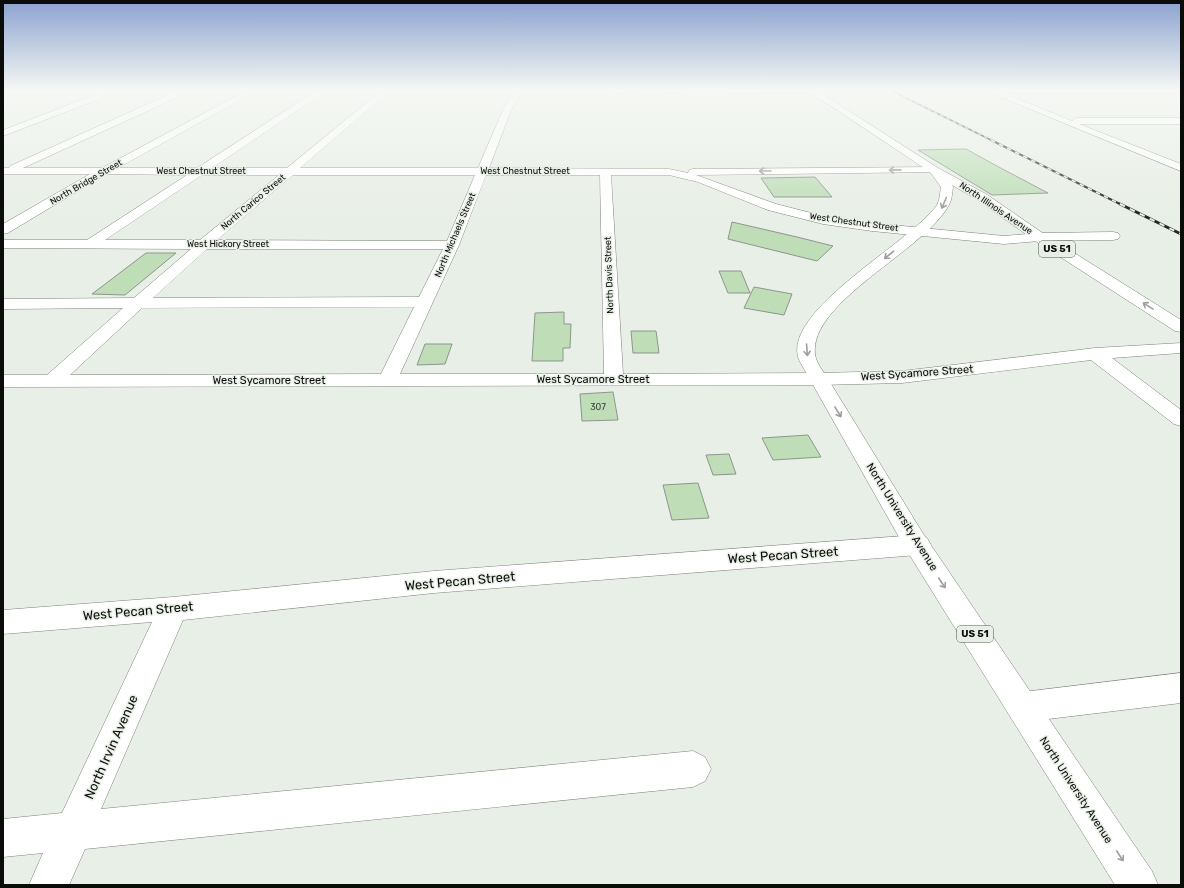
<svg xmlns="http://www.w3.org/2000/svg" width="1184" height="888" viewBox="0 0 1184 888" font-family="Rubik,sans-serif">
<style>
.building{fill:#bfdeb8;stroke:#8e958d}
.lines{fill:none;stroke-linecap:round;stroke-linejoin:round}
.minor-casing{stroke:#7c837a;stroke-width:1}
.major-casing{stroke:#7c837a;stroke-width:1}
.minor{fill:#fff;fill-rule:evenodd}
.major{fill:#fff;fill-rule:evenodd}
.rail-far2-casing{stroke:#232622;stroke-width:1.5}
.rail-far1-casing{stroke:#232622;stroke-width:2}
.rail-casing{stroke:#232622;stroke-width:3}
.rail-far2{stroke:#e8efe6;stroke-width:1;stroke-dasharray:3.5;stroke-linecap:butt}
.rail-far1{stroke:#e8efe6;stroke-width:1.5;stroke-dasharray:4.5;stroke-linecap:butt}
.rail{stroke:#e8efe6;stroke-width:2;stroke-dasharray:5.5;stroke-linecap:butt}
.oneway{stroke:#9d9e9d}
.labels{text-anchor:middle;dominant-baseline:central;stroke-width:3;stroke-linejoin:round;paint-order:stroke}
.far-street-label{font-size:9px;fill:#0a0c09;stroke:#e8efe6}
.number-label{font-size:9px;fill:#374035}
.shield{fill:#e8efe6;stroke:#4d504b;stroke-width:1}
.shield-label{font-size:10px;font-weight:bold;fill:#0a0c09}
.street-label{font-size:11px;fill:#0a0c09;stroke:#e8efe6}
.near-street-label{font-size:13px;fill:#0a0c09;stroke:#e8efe6}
</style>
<rect width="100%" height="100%" fill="#e8efe6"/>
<g class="building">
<polygon points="966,149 995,165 1048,193 992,195 918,150"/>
<polygon points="815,177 832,197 774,197 761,178"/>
<polygon points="732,222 797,237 833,246 817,261 728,239"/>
<polygon points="146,253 176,253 125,295 92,294"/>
<polygon points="719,271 741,271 750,293 728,293"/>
<polygon points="754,287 792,294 784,315 744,308"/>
<polygon points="564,312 564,324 571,324 570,348 563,348 563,361 532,361 535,313"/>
<polygon points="631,331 656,331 659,353 633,353"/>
<polygon points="425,344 452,344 445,364 417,365"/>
<polygon points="613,392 618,420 582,421 580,394"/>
<polygon points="808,435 821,457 773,460 762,438"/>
<polygon points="729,454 736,474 713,475 706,455"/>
<polygon points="698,483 709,518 672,520 663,485"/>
</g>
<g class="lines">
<defs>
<g id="minor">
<path d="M3,90H815V93H812L521,94L511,110L489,168L669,169L688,173L689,170L693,169L934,167L938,168L939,170L938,172L696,175L776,204L823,216L872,223L1004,236L1039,233L1113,232L1118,233L1120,236L1118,239L1113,240L1039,241L1004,244L872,231L823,224L768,210L698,182L669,175H611L623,374L818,373L902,371L1095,348L1181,343V353L1112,358L1181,410V426L1174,424L1091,360L902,383L818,385L3,387V375H47L123,308L3,309V299L134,298L191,249L3,248V240H87L187,175L106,174L8,233L3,234V224L90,174H3V168H9L10,166L170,94H101L103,96L102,98L3,136V130L97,94H3ZM178,94H240L102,168H23L178,97ZM251,94H311L197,168H118ZM322,94H377L287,168H212ZM386,94H513L503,110L478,168H300ZM202,175H279L200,240H105ZM293,175H475L447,241L217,240ZM486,175H600L604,374H400L459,245ZM207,249H443L419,297L153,298ZM414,307L381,374L70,375L142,308Z"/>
<polygon points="984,90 994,90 998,91 999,90 1181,90 1181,93 1003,93 1072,121 1076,118 1181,118 1181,124 1079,124 1181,164 1181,171"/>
<polygon points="918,535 927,538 931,545 927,552 918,555 434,593 183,620 101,809 693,751 705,757 711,769 705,781 693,787 85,849 69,885 29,885 43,853 3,857 3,819 62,813 152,622 3,634 3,610 173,597 434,571"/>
<polygon points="1181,673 1181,703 1023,722 1011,718 1007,707 1011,696 1023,692"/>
</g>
<path id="major" d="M807,90H816L938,168L986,194L1044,234L1181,320V332L1175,331L1034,240L978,200L952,185L953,187C952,193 952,200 949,205C925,250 809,302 815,354C816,363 824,372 828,379L922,532L1152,871L1158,885H1115L904,546L799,360C780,311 912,242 937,205C940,200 940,192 941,187L930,172Z"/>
</defs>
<use href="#minor" class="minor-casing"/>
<use href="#major" class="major-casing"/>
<use href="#minor" class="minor"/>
<use href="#major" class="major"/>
<defs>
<polyline id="rail-far2" points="890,90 993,141"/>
<polyline id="rail-far1" points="991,140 1122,205"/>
<polyline id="rail" points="1120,204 1181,234"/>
</defs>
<use href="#rail-far2" class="rail-far2-casing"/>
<use href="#rail-far1" class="rail-far1-casing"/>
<use href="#rail" class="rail-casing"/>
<use href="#rail-far2" class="rail-far2"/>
<use href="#rail-far1" class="rail-far1"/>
<use href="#rail" class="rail"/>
</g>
<defs><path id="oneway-shaft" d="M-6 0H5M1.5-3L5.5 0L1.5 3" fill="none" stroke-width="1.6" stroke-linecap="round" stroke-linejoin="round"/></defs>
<g class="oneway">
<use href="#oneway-shaft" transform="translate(895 170) rotate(179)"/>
<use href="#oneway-shaft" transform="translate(765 171) rotate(180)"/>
<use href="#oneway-shaft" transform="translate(944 203) rotate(113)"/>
<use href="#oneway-shaft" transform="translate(889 255) rotate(141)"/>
<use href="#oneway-shaft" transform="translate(1148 306) rotate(-148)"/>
<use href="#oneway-shaft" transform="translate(807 350) rotate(86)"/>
<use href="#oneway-shaft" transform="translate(838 412) rotate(59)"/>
<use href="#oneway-shaft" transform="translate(942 583) rotate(57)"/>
<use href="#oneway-shaft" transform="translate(1120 856) rotate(57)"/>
</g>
<linearGradient id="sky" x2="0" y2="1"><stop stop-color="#8ba1cf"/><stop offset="0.42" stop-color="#f5f8f4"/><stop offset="1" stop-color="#f5f8f4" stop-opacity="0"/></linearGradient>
<rect width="1184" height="214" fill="url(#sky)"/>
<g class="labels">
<g class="far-street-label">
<text x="201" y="171">West Chestnut Street</text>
<text x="525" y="171">West Chestnut Street</text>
<text transform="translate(86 182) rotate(-30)">North Bridge Street</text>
<text transform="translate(253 202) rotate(-40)">North Carico Street</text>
<text transform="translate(996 208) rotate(34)">North Illinois Avenue</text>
<text transform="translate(854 222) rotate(8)">West Chestnut Street</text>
<text transform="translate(455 235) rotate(-67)">North Michaels Street</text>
<text x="228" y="244">West Hickory Street</text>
<text transform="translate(609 275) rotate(-92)">North Davis Street</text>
</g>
<g class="number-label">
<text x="598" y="407">307</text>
</g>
<g class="shield">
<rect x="1039" y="241" width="36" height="16" rx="3"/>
<rect x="957" y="626" width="36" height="16" rx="3"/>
</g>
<g class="shield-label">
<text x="1057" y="249">US 51</text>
<text x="975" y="634">US 51</text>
</g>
<g class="street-label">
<text transform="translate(917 373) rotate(-4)">West Sycamore Street</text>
<text x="593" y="379">West Sycamore Street</text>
<text x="269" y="380">West Sycamore Street</text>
<text transform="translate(902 517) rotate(58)">North University Avenue</text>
<text transform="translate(1076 790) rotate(57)">North University Avenue</text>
</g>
<g class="near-street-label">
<text transform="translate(783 555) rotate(-4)">West Pecan Street</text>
<text transform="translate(460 581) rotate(-5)">West Pecan Street</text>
<text transform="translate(138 611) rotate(-5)">West Pecan Street</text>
<text transform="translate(111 747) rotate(-66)">North Irvin Avenue</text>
</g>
</g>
<rect width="1184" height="888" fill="none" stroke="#0a0c09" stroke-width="8"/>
</svg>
